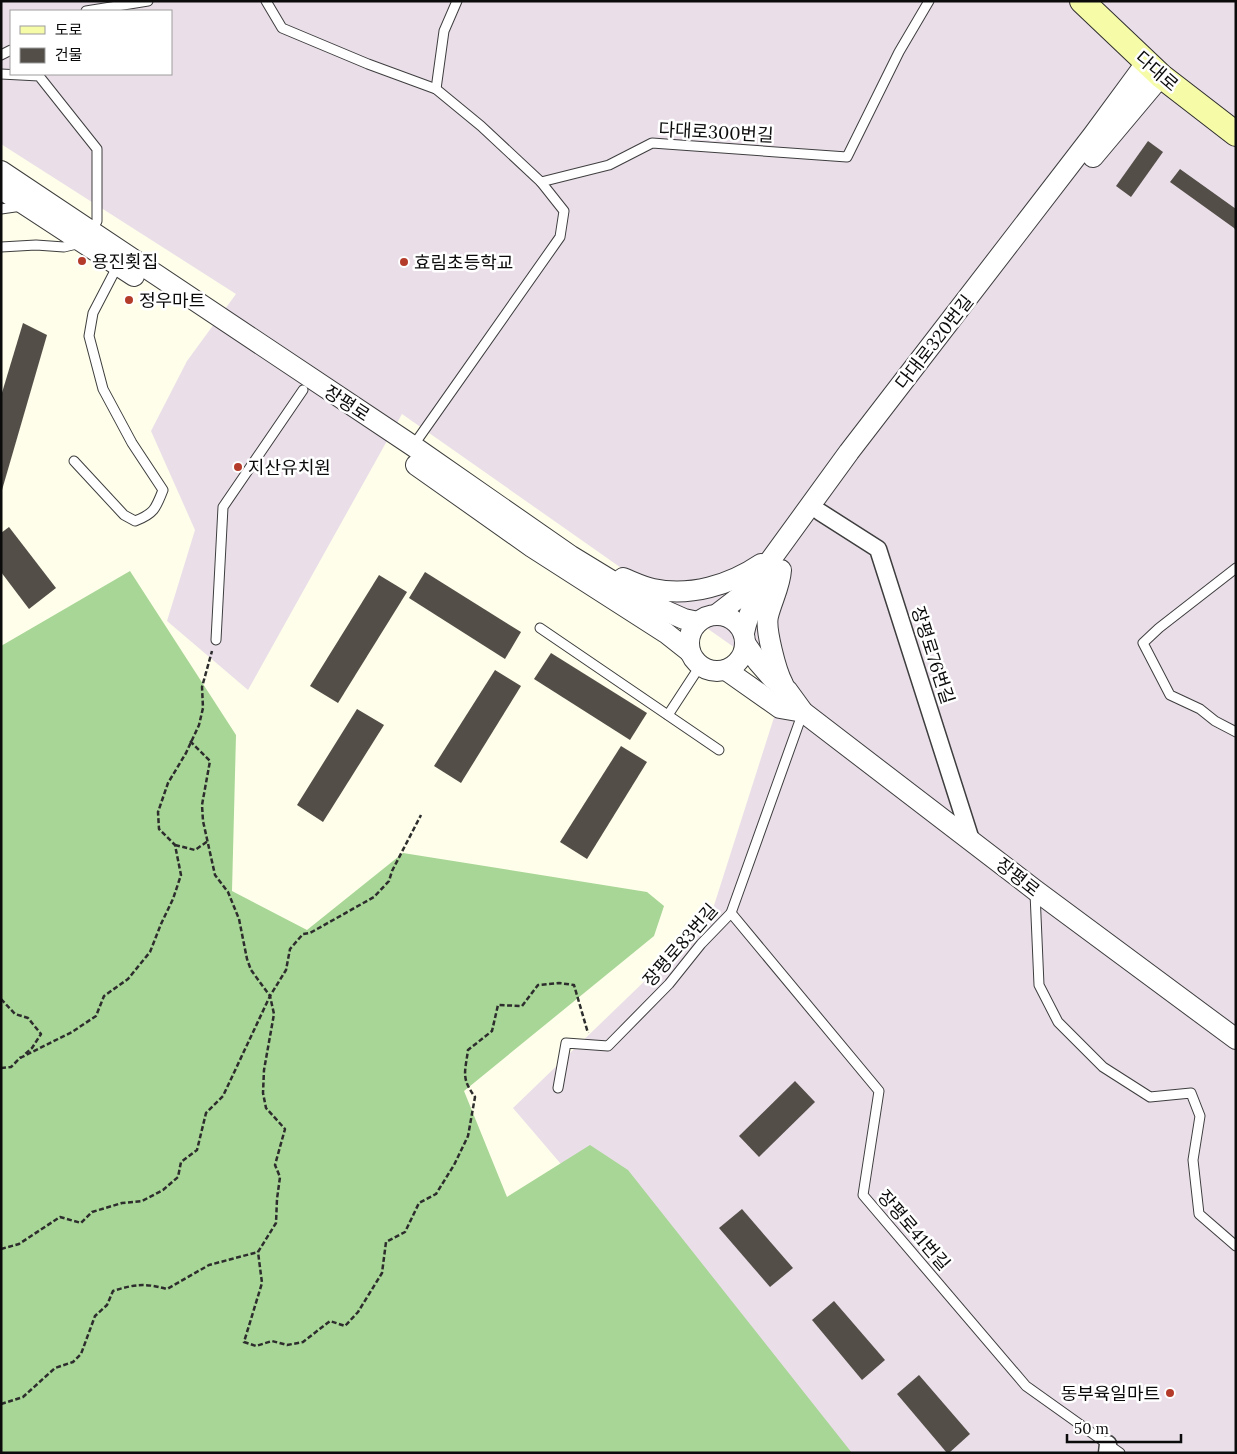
<svg xmlns="http://www.w3.org/2000/svg" width="1237" height="1454" viewBox="0 0 1237 1454" font-family="Lora,'Noto Sans KR',serif">
<style>
.industrial{fill:#eadfe9;fill-rule:evenodd}
.forest{fill:#a8d696}
.building{fill:#534e48}
.lines{fill:none;stroke-linecap:round;stroke-linejoin:round}
.service-casing{stroke:#3e3e3e;stroke-width:11}
.minor-casing{stroke:#3e3e3e;stroke-width:19}
.tertiary-casing{stroke:#3e3e3e;stroke-width:22}
.secondary-casing{stroke:#2d2d2d;stroke-width:26}
.path{stroke:#2d2d2d;stroke-width:2.5;stroke-dasharray:5 2.5;stroke-linecap:butt}
.service{stroke:#fff;stroke-width:9}
.minor{stroke:#fff;stroke-width:16}
.tertiary{stroke:#fff;stroke-width:20}
.secondary{stroke:#f6fba8;stroke-width:24}
.poi-dot{fill:#b43b2a;stroke:#fff;stroke-width:2}
.labels{text-anchor:middle;dominant-baseline:central;stroke-width:5;stroke-linejoin:round;paint-order:stroke}
.street-label{font-size:18px;fill:#0b0b0b;stroke:#fff}
.poi-label{font-size:18px;fill:#0b0b0b;stroke:#fff;text-anchor:start}
</style>
<rect width="100%" height="100%" fill="#fefeea"/>
<path class="industrial" d="M1,1H1236V1453H808L513,1108L710,918L785,683L402,414L248,690L167,621L195,530L151,431L187,361L236,294L1,144ZM11,11H171V74H11Z"/>
<polygon class="forest" points="130,571 236,735 232,891 307,930 403,853 647,892 664,906 654,936 464,1091 507,1197 590,1145 628,1170 852,1453 1,1453 1,646"/>
<g class="building">
<polygon points="1148,141 1163,152 1131,197 1116,186"/>
<polygon points="1180,169 1236,209 1236,231 1234,228 1170,182"/>
<polygon points="23,323 47,335 2,490 1,396"/>
<polygon points="9,527 56,588 29,609 1,572 1,533"/>
<polygon points="425,572 521,632 505,659 409,598"/>
<polygon points="379,575 407,592 338,703 310,686"/>
<polygon points="551,653 647,713 630,740 534,679"/>
<polygon points="495,670 521,686 461,783 434,766"/>
<polygon points="357,709 384,725 323,822 297,805"/>
<polygon points="621,746 647,762 587,859 560,842"/>
<polygon points="795,1081 815,1102 759,1157 739,1136"/>
<polygon points="742,1209 793,1268 770,1287 719,1228"/>
<polygon points="834,1301 885,1360 862,1380 812,1320"/>
<polygon points="919,1375 970,1434 949,1453 947,1453 897,1394"/>
</g>
<g class="lines">
<defs>
<g id="service">
<polyline points="266,1 282,28 368,64 436,89 481,126 541,182 609,165 652,143 847,157 899,52 929,1"/>
<polyline points="86,11 148,1"/>
<polyline points="1,55 11,50"/>
<polyline points="1,74 39,76 97,149 97,221 92,230"/>
<polyline points="436,89 444,31 457,1"/>
<polyline points="1,209 22,206"/>
<polyline points="1,247 36,245 64,247 81,243"/>
<polyline points="413,446 560,237 564,211 541,182"/>
<path d="M74,461L124,515L135,521C154,514 156,508 163,490L132,443L103,389L89,336L93,313L118,265"/>
<polyline points="1236,568 1159,628 1143,643 1170,695 1200,709 1215,721 1236,732"/>
<polyline points="540,628 719,750"/>
<polyline points="216,640 223,507 303,390"/>
<polyline points="668,715 700,666"/>
<polyline points="1035,893 1039,985 1058,1022 1103,1067 1150,1097 1191,1093 1200,1116 1193,1160 1199,1214 1236,1246"/>
<polyline points="731,913 879,1091 863,1195 1026,1386 1120,1453"/>
<polyline points="558,1088 566,1043 608,1046 669,984 701,944 731,913 803,712"/>
</g>
<g id="minor">
<polyline points="820,512 878,549 971,840"/>
<polyline points="1107,1453 1108,1444"/>
</g>
<g id="tertiary">
<polyline points="1093,157 1161,76"/>
<polyline points="1,171 413,446 571,556 648,603 684,619 698,622"/>
<polyline points="1,189 134,276"/>
<polyline points="416,465 532,547 666,633 690,652"/>
<path d="M781,570C780,586 772,600 768,616C765,629 776,671 783,684"/>
<path d="M623,578C633,582 643,587 653,589C690,597 730,585 761,564"/>
<circle cx="717" cy="643" r="28"/>
<polyline points="716,615 742,595 764,569 849,452 1093,135 1146,63"/>
<path d="M744,633C748,612 758,594 771,577"/>
<polyline points="745,643 758,662 772,678 787,690 803,712 1035,890 1236,1039"/>
<polyline points="726,670 780,708 803,712"/>
</g>
<polyline id="secondary" points="1082,1 1161,76 1236,134"/>
</defs>
<use href="#service" class="service-casing"/>
<use href="#minor" class="minor-casing"/>
<use href="#tertiary" class="tertiary-casing"/>
<use href="#secondary" class="secondary-casing"/>
<g class="path">
<path d="M190,741L210,761L202,805L203,821L215,875L228,892L239,919L247,959L251,970L270,996L274,1014L264,1070L263,1093L266,1108L285,1129L275,1165L280,1177L277,1199L276,1223L258,1252L262,1283L244,1342L256,1346L272,1341L287,1345L303,1342L330,1321L345,1326L358,1312L382,1273L386,1242L405,1232L419,1203L436,1194L454,1165L468,1136L475,1097C461,1078 465,1073 468,1050L492,1031L498,1005L522,1006L538,985L559,983L574,985L588,1033"/>
<polyline points="175,845 195,850 208,841"/>
<polyline points="1,999 15,1014 28,1018 41,1034 32,1048 25,1054"/>
<polyline points="20,1058 72,1032 96,1016 104,996 128,979 150,952 161,924 173,899 181,875 175,845 159,829 158,812 168,783 186,753 199,725 203,708 202,687 212,651"/>
<polyline points="1,1068 11,1067 21,1057"/>
<polyline points="1,1249 19,1244 60,1217 81,1223 92,1212 122,1203 142,1201 163,1190 178,1177 181,1162 197,1150 206,1113 223,1096 270,996 286,970 290,949 303,934 310,933 374,897 389,881 392,871 421,815"/>
<path d="M1,1404L23,1397L55,1368L73,1362L81,1354L95,1316L107,1305L113,1291C135,1284 145,1283 167,1289L209,1265L258,1252"/>
</g>
<use href="#service" class="service"/>
<use href="#minor" class="minor"/>
<use href="#tertiary" class="tertiary"/>
<use href="#secondary" class="secondary"/>
</g>
<g class="poi-dot">
<circle cx="82" cy="261" r="5"/>
<circle cx="404" cy="262" r="5"/>
<circle cx="129" cy="300" r="5"/>
<circle cx="238" cy="467" r="5"/>
<circle cx="1170" cy="1393" r="5"/>
</g>
<g class="labels">
<g class="street-label">
<text transform="translate(1157 71) rotate(41)">다대로</text>
<text transform="translate(716 132) rotate(3)">다대로300번길</text>
<text transform="translate(934 342) rotate(-52)">다대로320번길</text>
<text transform="translate(347 403) rotate(33)">장평로</text>
<text transform="translate(933 655) rotate(72)">장평로76번길</text>
<text transform="translate(1018 877) rotate(38)">장평로</text>
<text transform="translate(680 945) rotate(-49)">장평로83번길</text>
<text transform="translate(914 1230) rotate(49)">장평로41번길</text>
</g>
<g class="poi-label">
<text x="92" y="261">용진횟집</text>
<text x="414" y="262">효림초등학교</text>
<text x="139" y="300">정우마트</text>
<text x="248" y="467">지산유치원</text>
<text x="1160" y="1393" text-anchor="end">동부육일마트</text>
</g>
</g>
<rect width="1237" height="1454" fill="none" stroke="#0b0b0b" stroke-width="5"/>
<rect x="10" y="10" width="162" height="65" fill="#ffffff" stroke="#9d9d9d"/>
<rect x="20" y="26" width="25" height="8" fill="#f6fba8" stroke="#9d9d9d"/>
<text x="55" y="35" font-size="15" fill="#0b0b0b">도로</text>
<rect x="20" y="48" width="25" height="15" fill="#534e48" stroke="#9d9d9d"/>
<text x="55" y="60" font-size="15" fill="#0b0b0b">건물</text>
<path d="M1067 1434v8h114v-8" fill="none" stroke="#0b0b0b" stroke-width="2.5"/>
<text x="1074" y="1434" font-size="15" fill="#0b0b0b" stroke="#ffffff" stroke-width="4" paint-order="stroke">50 m</text>
</svg>
